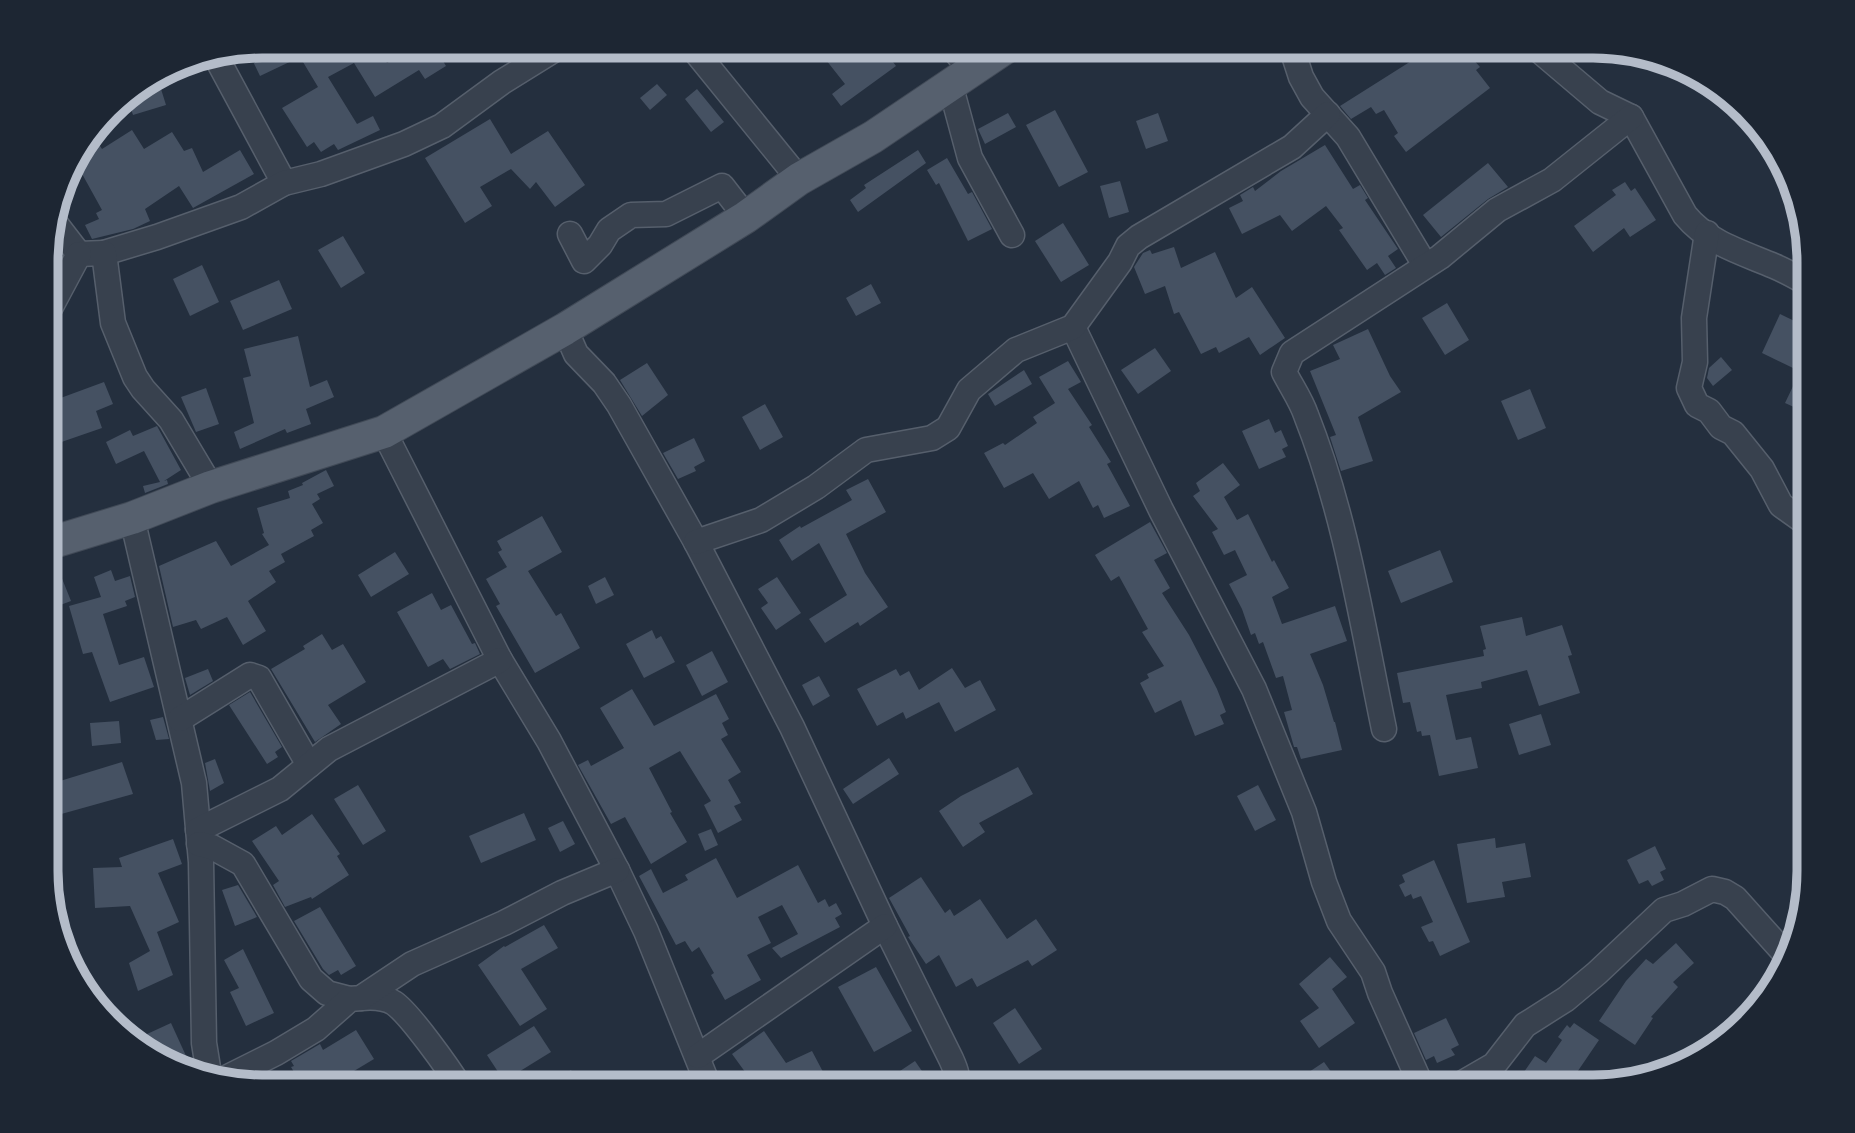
<svg xmlns="http://www.w3.org/2000/svg" width="1855" height="1133" viewBox="0 0 1855 1133" font-family="Arial,sans-serif">
<style>
.building{fill:#455162}
.lines{fill:none;stroke-linecap:round;stroke-linejoin:round}
.minor-casing{stroke:#565f6c;stroke-width:27}
.major-casing{stroke:#414a57;stroke-width:34}
.minor{stroke:#38414e;stroke-width:24}
.major{stroke:#56606e;stroke-width:32}
.rim{fill:none;stroke:#b4bcc9;stroke-width:9}
</style>
<rect width="100%" height="100%" fill="#242f3e"/>
<g class="building">
<polygon points="261,46 376,46 387,63 417,46 434,46 446,66 425,79 419,70 375,97 354,63 328,77 357,124 373,116 380,130 338,150 334,144 321,152 314,142 307,147 282,108 318,87 300,57 260,76 248,51"/>
<polygon points="815,46 881,46 896,66 841,106 832,94 845,84"/>
<polygon points="1435,46 1461,46 1480,67 1476,70 1490,88 1406,152 1394,136 1398,133 1384,110 1376,114 1371,107 1351,119 1340,106"/>
<polygon points="157,76 166,105 133,115 126,94"/>
<polygon points="657,84 667,95 650,110 640,98"/>
<polygon points="697,89 724,122 711,132 685,99"/>
<polygon points="1055,110 1088,172 1059,187 1026,125"/>
<polygon points="1008,113 1016,127 985,144 978,129"/>
<polygon points="1158,113 1168,141 1146,149 1136,121"/>
<polygon points="490,119 511,154 548,131 585,185 555,207 536,182 530,189 511,169 480,187 492,206 465,223 425,158"/>
<polygon points="132,130 144,149 172,132 184,151 192,148 203,172 240,150 254,174 193,208 179,186 145,209 150,221 133,229 92,239 85,225 99,219 96,213 102,210 81,172 73,176 68,165 78,152 96,140 102,149"/>
<polygon points="1325,145 1353,189 1360,185 1368,198 1365,200 1398,249 1388,256 1396,268 1385,275 1377,263 1367,270 1339,230 1343,228 1326,206 1292,231 1280,215 1242,234 1229,208 1243,201 1240,195 1253,187 1255,191 1281,171"/>
<polygon points="918,150 926,163 858,212 850,200 866,188 864,185"/>
<polygon points="947,158 968,194 972,192 992,229 968,241 939,183 936,185 927,170"/>
<polygon points="1488,163 1508,187 1488,199 1441,237 1423,215"/>
<polygon points="1120,181 1129,212 1109,218 1100,186"/>
<polygon points="1625,182 1631,191 1635,188 1656,220 1630,237 1624,228 1593,252 1574,226 1616,195 1612,190"/>
<polygon points="1063,223 1089,265 1061,282 1035,241"/>
<polygon points="343,236 365,273 341,288 318,250"/>
<polygon points="1174,247 1181,268 1215,252 1236,298 1252,287 1285,338 1260,355 1249,337 1219,353 1216,347 1201,354 1179,312 1174,314 1165,286 1145,294 1134,267 1143,253 1150,250 1152,254"/>
<polygon points="202,265 219,302 190,316 173,279"/>
<polygon points="279,280 292,309 243,330 230,301"/>
<polygon points="871,284 881,303 856,316 846,298"/>
<polygon points="1447,303 1469,340 1445,355 1422,318"/>
<polygon points="1780,314 1809,328 1809,335 1793,368 1762,353"/>
<polygon points="1368,329 1390,376 1401,392 1358,417 1373,461 1341,471 1330,437 1336,435 1310,371 1340,359 1333,345"/>
<polygon points="298,336 310,387 327,380 334,397 306,409 311,424 287,433 285,429 240,449 234,432 254,423 243,378 251,376 244,349"/>
<polygon points="1155,348 1171,371 1138,394 1121,370"/>
<polygon points="1721,357 1732,370 1713,386 1707,378 1709,368"/>
<polygon points="1068,361 1081,382 1068,389 1092,425 1089,427 1111,462 1107,464 1130,506 1104,518 1098,505 1093,508 1079,481 1049,499 1033,473 1004,488 984,453 1003,443 1005,445 1037,423 1033,417 1055,403 1039,377"/>
<polygon points="647,363 668,395 642,416 620,380"/>
<polygon points="1024,370 1032,384 995,406 988,394"/>
<polygon points="1796,380 1809,385 1809,414 1785,403"/>
<polygon points="104,382 113,404 96,411 102,428 47,447 47,403"/>
<polygon points="206,388 219,424 196,432 181,397"/>
<polygon points="1530,389 1546,428 1518,440 1501,401"/>
<polygon points="765,404 783,437 760,450 742,417"/>
<polygon points="1269,419 1275,433 1281,430 1288,446 1282,449 1286,457 1259,469 1242,431"/>
<polygon points="157,426 181,470 164,481 167,480 168,484 145,493 143,486 160,482 144,451 116,464 106,442 130,430 133,436"/>
<polygon points="694,438 705,461 694,467 696,471 678,479 663,453"/>
<polygon points="1223,463 1240,485 1224,497 1237,520 1248,514 1272,562 1274,560 1289,588 1272,597 1282,624 1335,606 1347,641 1310,654 1323,685 1334,722 1335,722 1342,750 1301,759 1297,747 1294,747 1284,712 1292,710 1283,676 1276,678 1263,642 1259,644 1255,633 1251,635 1242,609 1229,584 1247,575 1235,550 1224,555 1212,532 1218,529 1193,496 1200,491 1196,483"/>
<polygon points="326,470 334,486 317,494 320,499 312,504 323,523 311,530 314,536 281,554 285,562 269,571 276,582 248,601 266,631 243,645 227,617 201,629 196,620 173,627 159,566 216,541 231,566 269,545 262,534 264,533 257,508 290,498 288,491 303,485 302,483"/>
<polygon points="868,479 886,512 846,534 865,573 888,607 860,626 858,622 825,643 809,619 847,595 819,543 792,561 779,540 800,526 801,528 852,500 846,490"/>
<polygon points="542,516 562,552 528,571 556,616 561,613 580,648 535,673 496,606 500,604 486,579 507,567 498,552 502,550 497,541"/>
<polygon points="1150,522 1167,553 1154,560 1170,588 1162,593 1189,635 1217,689 1226,712 1220,715 1224,724 1195,736 1181,700 1155,713 1140,683 1149,678 1147,674 1164,666 1142,632 1148,629 1119,576 1111,581 1095,555"/>
<polygon points="1440,550 1453,582 1401,603 1388,571"/>
<polygon points="395,552 409,574 371,597 358,575"/>
<polygon points="111,570 115,581 130,576 135,597 125,601 127,606 103,614 119,665 144,657 154,687 110,702 92,652 83,654 69,606 101,597 94,577"/>
<polygon points="61,576 71,601 47,610 47,581"/>
<polygon points="605,577 614,595 596,604 588,586"/>
<polygon points="777,577 801,613 776,630 761,608 768,603 758,589"/>
<polygon points="432,593 441,610 451,605 472,644 475,643 480,654 450,669 443,659 428,667 397,612"/>
<polygon points="1522,617 1526,636 1562,625 1572,655 1568,656 1580,693 1539,706 1527,670 1481,682 1482,688 1446,695 1456,740 1471,737 1478,768 1439,776 1430,735 1422,736 1421,731 1417,732 1410,702 1403,703 1397,673 1484,656 1483,650 1486,649 1480,626"/>
<polygon points="652,630 656,639 661,636 675,662 644,678 626,644"/>
<polygon points="322,634 332,650 343,644 366,682 328,705 341,724 315,742 271,669 305,649 303,646"/>
<polygon points="712,651 728,682 702,696 686,665"/>
<polygon points="952,668 965,688 980,680 996,710 955,732 939,702 906,719 903,712 877,726 857,689 896,669 900,676 909,671 919,690"/>
<polygon points="208,669 213,681 190,695 185,678"/>
<polygon points="819,676 830,696 813,706 802,685"/>
<polygon points="632,689 654,726 716,694 729,719 722,723 728,735 721,739 741,772 728,780 741,803 734,806 742,820 718,833 704,805 711,801 680,751 649,768 672,812 670,813 687,842 651,864 625,817 611,824 578,765 588,760 591,766 624,748 600,708"/>
<polygon points="250,692 282,747 275,752 278,757 267,764 229,705"/>
<polygon points="1541,714 1551,745 1519,755 1509,724"/>
<polygon points="163,717 169,739 156,740 150,720"/>
<polygon points="119,721 121,743 92,746 90,723"/>
<polygon points="889,758 899,774 853,804 843,789"/>
<polygon points="215,759 224,783 210,791 205,763"/>
<polygon points="122,762 133,794 47,818 47,785"/>
<polygon points="1018,767 1033,794 979,823 985,832 963,847 939,811 961,796"/>
<polygon points="358,785 386,831 363,845 334,799"/>
<polygon points="1258,785 1276,820 1255,831 1237,796"/>
<polygon points="524,813 536,840 481,863 469,836"/>
<polygon points="312,814 340,854 337,856 349,875 312,899 311,897 285,907 273,885 279,881 252,841 276,826 282,835"/>
<polygon points="563,821 575,844 560,852 548,828"/>
<polygon points="711,829 718,845 705,851 698,834"/>
<polygon points="1495,838 1496,848 1525,843 1531,877 1502,882 1505,897 1467,903 1457,844"/>
<polygon points="173,839 182,864 158,873 179,922 157,932 173,975 138,991 129,963 150,951 130,906 95,908 93,868 122,867 119,858"/>
<polygon points="1655,846 1666,869 1660,872 1664,880 1652,886 1648,880 1639,884 1627,860"/>
<polygon points="716,858 737,898 798,865 818,903 825,899 829,907 836,903 842,914 835,918 840,927 781,958 772,948 798,934 782,905 758,917 771,943 747,955 761,980 725,1000 711,975 714,973 699,947 692,952 685,941 676,945 639,876 651,869 663,893 688,880 685,875"/>
<polygon points="1434,860 1470,942 1440,956 1433,941 1429,942 1421,927 1433,922 1421,896 1413,899 1411,894 1405,897 1399,885 1405,882 1402,875"/>
<polygon points="921,877 945,913 950,909 954,916 980,899 1007,939 1036,919 1057,950 1032,966 1028,960 977,987 972,978 956,987 939,955 926,964 908,937 910,936 889,898"/>
<polygon points="238,885 257,917 235,926 222,890"/>
<polygon points="320,907 356,966 341,975 338,970 329,975 323,969 294,921"/>
<polygon points="544,925 558,948 521,969 547,1009 520,1026 478,965 504,946 505,947"/>
<polygon points="1676,943 1694,963 1673,982 1678,987 1651,1017 1653,1018 1635,1045 1599,1021 1626,981 1646,959 1653,964"/>
<polygon points="243,949 274,1013 246,1026 230,992 239,988 224,960"/>
<polygon points="1330,957 1347,977 1332,989 1355,1023 1319,1048 1300,1021 1319,1008 1299,984"/>
<polygon points="876,967 912,1031 874,1052 838,987"/>
<polygon points="1015,1008 1042,1049 1019,1064 993,1023"/>
<polygon points="1446,1018 1459,1045 1451,1049 1455,1055 1437,1063 1434,1056 1426,1060 1414,1033"/>
<polygon points="171,1023 192,1069 153,1058 134,1040"/>
<polygon points="1574,1023 1599,1040 1567,1087 1525,1087 1517,1082 1535,1056 1546,1063 1562,1040 1558,1037 1567,1025 1570,1028"/>
<polygon points="534,1026 551,1052 504,1081 487,1055"/>
<polygon points="356,1030 374,1059 339,1080 344,1087 303,1087 291,1067 294,1066 291,1061 320,1044 323,1050"/>
<polygon points="764,1031 786,1063 812,1051 831,1087 756,1087 732,1054"/>
<polygon points="915,1061 933,1087 876,1087"/>
<polygon points="1324,1062 1342,1087 1307,1087 1300,1078"/>
<polygon points="571,1070 582,1087 543,1087"/>
</g>
<g class="lines">
<defs>
<g id="minor">
<polyline points="691,46 799,179"/>
<polyline points="951,46 971,70"/>
<polyline points="1291,46 1301,77 1312,97 1348,137 1425,265"/>
<path d="M1534,46L1600,102L1631,117L1685,215C1708,243 1741,252 1774,266C1786,271 1798,278 1809,284"/>
<polyline points="215,55 284,183"/>
<polyline points="950,84 970,158 1012,235"/>
<polyline points="52,219 79,254"/>
<polyline points="1707,233 1694,318 1695,362 1689,388 1697,405 1709,411 1721,427 1733,433 1762,469 1781,505 1809,525"/>
<polyline points="570,234 584,261 600,245 609,230 631,215 666,214 722,186 746,217"/>
<polyline points="104,253 157,237 241,207 284,183 321,174 404,144 442,126 502,82 560,46"/>
<polyline points="79,254 104,253 113,323 135,377 143,389 171,420 211,487"/>
<polyline points="47,314 79,254"/>
<polyline points="1073,327 1161,510 1254,689 1304,812 1324,882 1339,921 1373,972 1380,993 1422,1087"/>
<path d="M565,329L576,354L604,383L619,405L696,542L792,727L885,926L951,1059C956,1070 959,1077 954,1087"/>
<polyline points="384,432 500,660 549,741 617,870 646,931 709,1087"/>
<polyline points="132,518 194,783 201,862 204,1043 209,1074"/>
<polyline points="696,542 761,520 816,487 866,450 932,438 948,428 969,390 1016,350 1073,327 1120,262 1128,246 1139,237 1292,147 1328,114"/>
<polyline points="180,719 250,675 259,678 309,765"/>
<path d="M1384,729C1362,623 1346,516 1306,415C1301,400 1291,386 1284,372L1292,353L1440,257L1497,210L1552,180L1631,117"/>
<polyline points="198,830 280,789 329,749 500,660"/>
<polyline points="199,844 212,847 243,864 311,979 327,993 350,999"/>
<path d="M361,998C372,997 384,997 394,1003C410,1014 449,1069 460,1087"/>
<polyline points="698,1056 885,926"/>
<polyline points="226,1078 276,1053 316,1029 350,999 361,998 412,964 504,923 562,893 617,870"/>
<polyline points="1456,1087 1494,1065 1525,1025 1566,999 1597,973 1664,910 1683,904 1712,889 1725,892 1735,898 1788,957"/>
</g>
<polyline id="major" points="47,544 132,518 211,487 384,432 565,329 746,217 799,179 873,137 1008,46"/>
</defs>
<use href="#minor" class="minor-casing"/>
<use href="#major" class="major-casing"/>
<use href="#minor" class="minor"/>
<use href="#major" class="major"/>
</g>
<path d="M0 0H1855V1133H0ZM262 58H1593A204 204 0 0 1 1797 262V871A204 204 0 0 1 1593 1075H262A204 204 0 0 1 58 871V262A204 204 0 0 1 262 58Z" fill="#1d2633" fill-rule="evenodd"/>
<path class="rim" d="M262 58H1593A204 204 0 0 1 1797 262V871A204 204 0 0 1 1593 1075H262A204 204 0 0 1 58 871V262A204 204 0 0 1 262 58Z"/>
</svg>
